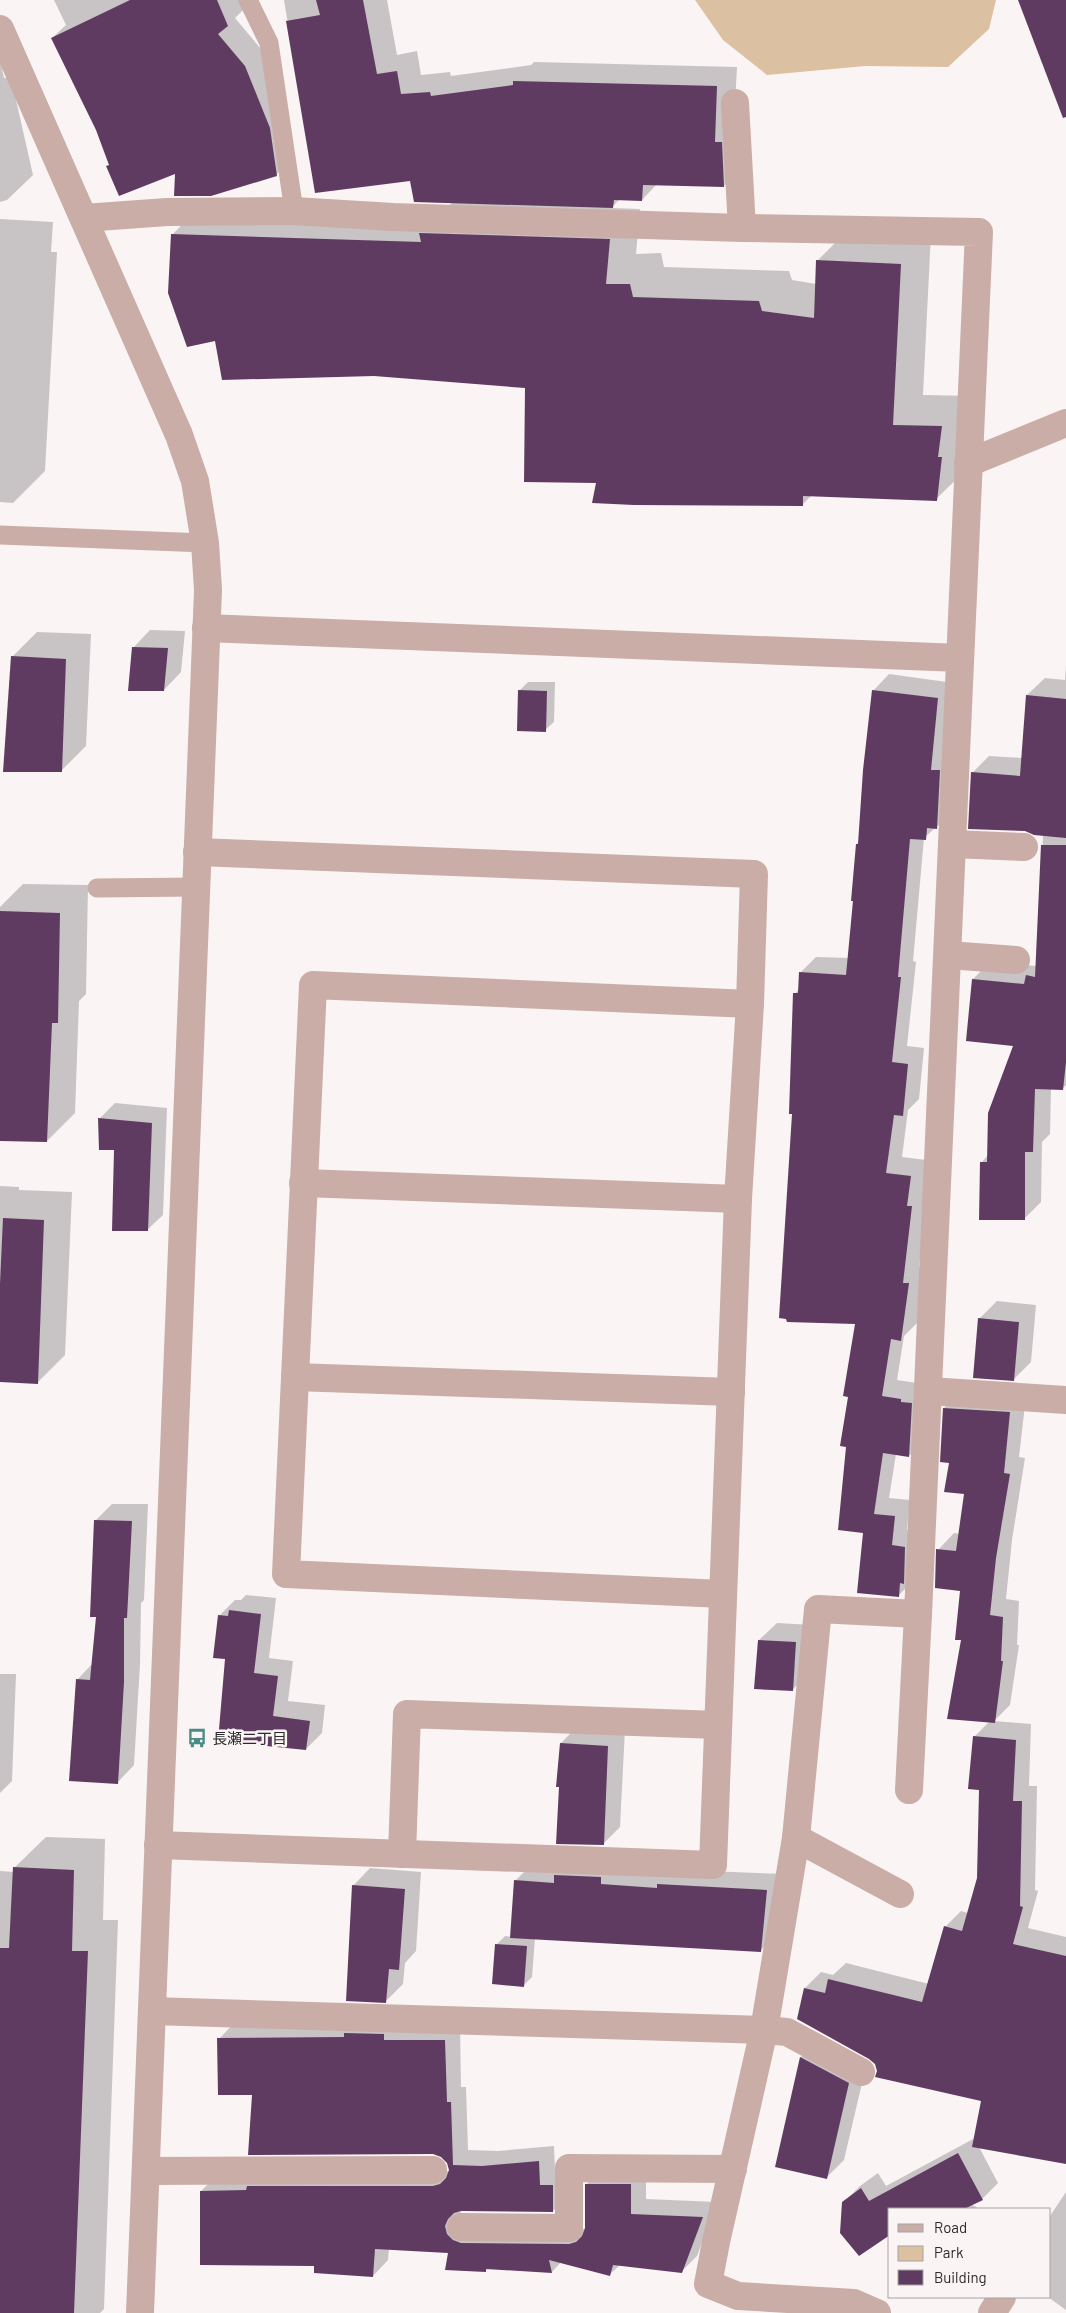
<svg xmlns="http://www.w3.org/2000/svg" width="1066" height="2313" viewBox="0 0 1066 2313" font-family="Barlow,'Noto Sans JP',sans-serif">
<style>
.green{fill:#dbc0a1}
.shadow{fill:#0003}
.building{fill:#5f3b61}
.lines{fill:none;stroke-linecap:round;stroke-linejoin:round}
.service{stroke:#c9ada6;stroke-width:19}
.minor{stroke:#c9ada6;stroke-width:28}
.tertiary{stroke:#c9ada6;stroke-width:28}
.labels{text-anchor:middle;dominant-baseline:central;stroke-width:5;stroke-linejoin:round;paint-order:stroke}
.poi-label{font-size:15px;fill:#2c2a2a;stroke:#fbf4f5;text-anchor:start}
</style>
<rect width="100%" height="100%" fill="#fbf4f5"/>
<polygon class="green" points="695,0 996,0 989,29 948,67 865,66 767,75 723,40"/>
<g class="shadow">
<polygon points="54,0 240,0 244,9 235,18 261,49 293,158 277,174 176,172 110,165 97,129 52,38 66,25"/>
<polygon points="284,0 387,0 397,55 417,51 421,75 450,72 451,76 531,65 534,62 737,67 734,122 744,166 724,186 657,184 642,200 620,199 611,208 640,209 636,254 661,253 664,267 789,271 792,280 816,284 817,261 848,230 931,233 923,395 972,396 967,469 936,499 812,495 802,505 597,482 526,387 216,339 169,293 173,234 203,203 443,211 453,202 411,180 316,192"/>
<polygon points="0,59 4,78 11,78 33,175 7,200 0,202"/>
<polygon points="0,219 53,222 51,252 57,252 45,471 13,503 0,502"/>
<polygon points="150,630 185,631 181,672 164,690 133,648"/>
<polygon points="37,632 91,634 86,746 61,771 12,657"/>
<polygon points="1066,665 1066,1085 1063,1088 1051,1088 1050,1134 1042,1142 1041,1202 1024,1219 982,1162 988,1155 1015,1045 973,979 990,962 1037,966 1043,835 972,773 989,756 1023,758 1027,695 1045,678 1065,680"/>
<polygon points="889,674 954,683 953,812 924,838 913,961 916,962 907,1046 924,1048 919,1099 908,1110 902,1157 926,1160 923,1190 927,1191 919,1267 924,1268 917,1323 904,1336 897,1380 917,1383 925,1440 909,1456 896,1454 889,1498 910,1500 907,1530 921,1531 914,1580 898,1596 865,1532 850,1396 856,1323 793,1113 795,994 799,989 800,973 816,957 849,958 857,844 859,842 873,691"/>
<polygon points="528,682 555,682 554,722 545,730 520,690"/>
<polygon points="23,884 88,885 86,994 79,1001 75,1113 47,1141 0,1140 0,907"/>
<polygon points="115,1103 167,1108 163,1215 147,1230 116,1149 100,1118"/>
<polygon points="0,1186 19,1187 19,1190 72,1192 65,1355 37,1383 0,1381"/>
<polygon points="997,1301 1036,1305 1031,1362 1013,1380 979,1319"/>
<polygon points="960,1392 1026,1396 1019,1457 1025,1458 1012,1540 1006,1599 1019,1601 1017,1645 1019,1645 1010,1705 994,1721 1031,1724 1029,1786 1037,1786 1035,1890 1038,1891 1028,1928 1066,1937 1066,2157 979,2147 998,2183 982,2199 971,2204 979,2209 890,2209 843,2203 860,2186 878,2173 886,2186 975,2138 982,2100 878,2071 876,2064 870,2058 798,2019 805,1988 821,1972 833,1975 846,1963 929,1984 945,1927 961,1911 968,1913 978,1878 980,1789 974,1737 990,1721 963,1639 961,1590 938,1550 954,1533 960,1534 965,1493 950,1462 944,1408"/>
<polygon points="112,1504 148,1504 144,1600 141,1603 140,1664 134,1765 117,1783 77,1680 92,1664 97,1616 95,1521"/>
<polygon points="246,1595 276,1598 269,1658 293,1661 288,1701 325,1705 322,1733 306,1749 219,1740 226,1658 219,1616 235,1600 241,1600"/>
<polygon points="777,1623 813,1625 810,1673 792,1690 759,1640"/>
<polygon points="0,1674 16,1674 12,1781 0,1793"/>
<polygon points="578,1726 625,1729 620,1827 603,1844 561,1743"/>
<polygon points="46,1837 105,1839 103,1920 118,1920 104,2309 100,2313 0,2313 0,1871 14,1872 14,1868"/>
<polygon points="532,1864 784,1874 778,1933 761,1950 535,1938 532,1977 524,1985 496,1945 505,1936 511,1937 515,1881"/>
<polygon points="370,1868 421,1872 416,1951 405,1963 403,1984 386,2001 353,1886"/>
<polygon points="234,2023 460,2025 461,2087 466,2087 468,2150 498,2151 554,2146 555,2170 568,2170 568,2196 553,2211 460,2210 463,2220 477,2228 586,2229 586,2185 601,2169 646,2169 646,2199 717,2202 697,2256 681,2272 620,2265 610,2274 561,2262 552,2272 489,2268 485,2271 449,2252 389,2248 388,2260 373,2276 315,2265 201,2191 216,2176 263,2171 450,2171 447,2161 441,2155 253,2093 219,2039"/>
<polygon points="818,2040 866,2066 844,2160 826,2178 776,2166 801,2057"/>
<polygon points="1066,2192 1066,2310 1048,2297 1050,2297 1050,2216"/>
</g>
<g class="building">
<polygon points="130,0 217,0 228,26 218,34 245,66 270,128 277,176 211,196 174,196 175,174 119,196 106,166 109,165 96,130 51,38"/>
<polygon points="316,0 363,0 377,74 397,71 401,94 430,92 431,96 513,85 513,81 717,86 715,142 722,142 724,187 643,185 642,201 614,200 613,208 414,202 410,181 315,193 286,21 320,15"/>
<polygon points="1018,0 1066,0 1066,117 1063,118"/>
<polygon points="419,233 610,239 606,284 630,284 633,297 759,301 762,311 814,318 816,260 901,264 893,425 942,426 938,457 942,457 937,501 803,496 803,506 634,505 592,503 596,483 524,482 525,388 374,376 222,380 215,341 187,347 168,293 171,234 421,242"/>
<polygon points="132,647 168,648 164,691 128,691"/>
<polygon points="11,656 66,659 62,772 3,772"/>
<polygon points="518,690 547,691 546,732 517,731"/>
<polygon points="872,690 938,698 931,770 940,770 937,829 927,828 926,840 910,839 898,977 901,977 892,1062 908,1064 903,1116 894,1115 886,1173 911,1176 907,1206 912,1206 903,1283 909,1283 901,1341 891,1339 882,1396 901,1399 901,1402 912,1403 909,1457 883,1453 874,1514 895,1516 892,1545 905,1547 904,1584 900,1583 899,1597 857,1593 863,1533 838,1530 846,1447 840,1446 848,1397 843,1396 855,1324 787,1322 786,1319 779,1318 792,1114 789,1114 793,993 798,993 799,972 846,975 853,901 851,901 856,844 858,844 863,770"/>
<polygon points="1026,695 1066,699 1066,838 1034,835 1025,831 968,829 971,772 1020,776"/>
<polygon points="1041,845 1066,845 1066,1062 1063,1090 1035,1089 1033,1152 1025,1152 1025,1220 979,1220 980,1162 987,1162 988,1113 1013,1046 966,1041 972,979 1024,984 1026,975 1035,977"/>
<polygon points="0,911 60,913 58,1023 52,1023 47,1142 0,1141"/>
<polygon points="98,1118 152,1123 148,1231 112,1231 114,1150 99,1150"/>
<polygon points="3,1218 44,1220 38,1384 0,1382 0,1284"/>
<polygon points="978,1318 1019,1322 1014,1381 973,1378"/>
<polygon points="943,1408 1010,1412 1004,1473 1010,1474 996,1558 990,1615 1003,1617 1001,1661 1003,1661 995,1723 947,1719 961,1640 955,1640 960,1591 935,1588 936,1549 956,1551 964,1494 944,1492 949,1463 940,1462"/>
<polygon points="94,1520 132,1521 127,1618 124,1618 124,1682 118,1784 69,1781 76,1679 90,1680 96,1617 90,1617"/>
<polygon points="229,1610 261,1614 254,1673 278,1676 273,1716 310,1721 306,1750 218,1741 225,1659 213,1658 218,1615 228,1616"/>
<polygon points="758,1640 796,1642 793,1691 754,1689"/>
<polygon points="973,1736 1016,1740 1013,1801 1022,1801 1020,1906 1023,1907 1013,1944 1066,1956 1066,2164 972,2147 981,2101 875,2077 877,2071 875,2064 869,2059 797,2019 804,1988 825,1993 828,1979 922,2002 944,1926 962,1931 977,1878 979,1790 968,1789"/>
<polygon points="560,1743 608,1746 604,1845 556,1844 559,1787 556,1787"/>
<polygon points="13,1867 74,1870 72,1951 88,1951 74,2313 0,2313 0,1948 9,1948"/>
<polygon points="554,1875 601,1877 601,1884 657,1888 657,1884 767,1890 761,1952 510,1938 514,1880 554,1883"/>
<polygon points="352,1885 405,1889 399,1970 389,1969 386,2003 346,2001"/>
<polygon points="495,1944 527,1946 524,1987 492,1984"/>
<polygon points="344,2033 384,2034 384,2040 445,2040 447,2102 451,2102 453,2165 482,2166 539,2161 540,2185 553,2185 553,2212 461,2211 454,2213 448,2219 445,2226 447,2234 453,2240 461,2243 569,2244 576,2242 582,2236 585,2228 585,2184 631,2184 631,2214 703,2217 682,2273 613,2265 610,2276 549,2260 552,2273 486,2269 486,2272 445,2270 448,2253 375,2249 373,2277 314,2273 314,2266 200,2265 200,2191 246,2190 247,2186 433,2186 440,2184 446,2178 449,2170 447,2163 441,2157 433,2154 248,2155 252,2095 218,2095 217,2038 344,2037"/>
<polygon points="800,2057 849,2083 827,2179 775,2167"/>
<polygon points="958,2153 983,2200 964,2209 890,2209 890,2235 859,2256 840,2233 842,2202 861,2188 869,2201"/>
</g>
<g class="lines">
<g class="service">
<polyline points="248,0 269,43 294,211"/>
<polyline points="0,535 205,543"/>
<polyline points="97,888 196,887"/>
</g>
<g class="minor">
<polyline points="735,103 742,228"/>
<polyline points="84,218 167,212 294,211 393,217 742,228 979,232 918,1614 818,1609 796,1838 764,2030 152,2011"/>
<polyline points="968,463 1066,423"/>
<polyline points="206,628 960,658"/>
<polyline points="952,844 1024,847"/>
<polyline points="948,955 1016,960"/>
<polyline points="303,1183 738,1199"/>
<polyline points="295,1377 731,1392"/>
<polyline points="929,1391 1066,1400"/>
<polyline points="723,1594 286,1574 313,985 750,1004"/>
<polyline points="909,1790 918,1614"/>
<polyline points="796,1838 900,1894"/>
<polyline points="158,1845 713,1865 738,1199 750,1004 754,874 197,852"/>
<polyline points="402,1854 407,1714 718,1725"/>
<polyline points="861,2072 787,2032 764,2030 716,2242 708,2284 738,2296 854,2303 877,2313"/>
<polyline points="146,2171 433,2170"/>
<polyline points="461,2227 569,2228 569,2168 733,2169"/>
<polyline points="992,2313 1002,2297"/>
</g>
<polyline class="tertiary" points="0,29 179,435 195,481 205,543 208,590 140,2313"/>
</g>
<defs>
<symbol id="bus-bare" viewBox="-9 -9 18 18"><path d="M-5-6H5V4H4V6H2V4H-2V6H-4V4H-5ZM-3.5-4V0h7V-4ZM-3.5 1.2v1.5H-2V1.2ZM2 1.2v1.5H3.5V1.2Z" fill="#478d85" stroke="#fbf4f5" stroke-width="2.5" paint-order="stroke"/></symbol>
</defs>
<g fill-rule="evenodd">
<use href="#bus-bare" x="183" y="1724" width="28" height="28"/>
</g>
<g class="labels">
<g class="poi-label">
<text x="212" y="1738">長瀬二丁目</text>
</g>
</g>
<rect x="888" y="2208" width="162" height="90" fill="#fbf4f5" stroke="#a8a3a4"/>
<rect x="898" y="2224" width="25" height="8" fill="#c9ada6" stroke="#a8a3a4"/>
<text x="934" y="2233" font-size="15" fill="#2c2a2a">Road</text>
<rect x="898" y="2246" width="25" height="15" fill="#dbc0a1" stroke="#a8a3a4"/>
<text x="934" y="2258" font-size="15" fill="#2c2a2a">Park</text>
<rect x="898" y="2270" width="25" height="15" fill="#5f3b61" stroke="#a8a3a4"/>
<text x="934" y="2283" font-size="15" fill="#2c2a2a">Building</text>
</svg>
